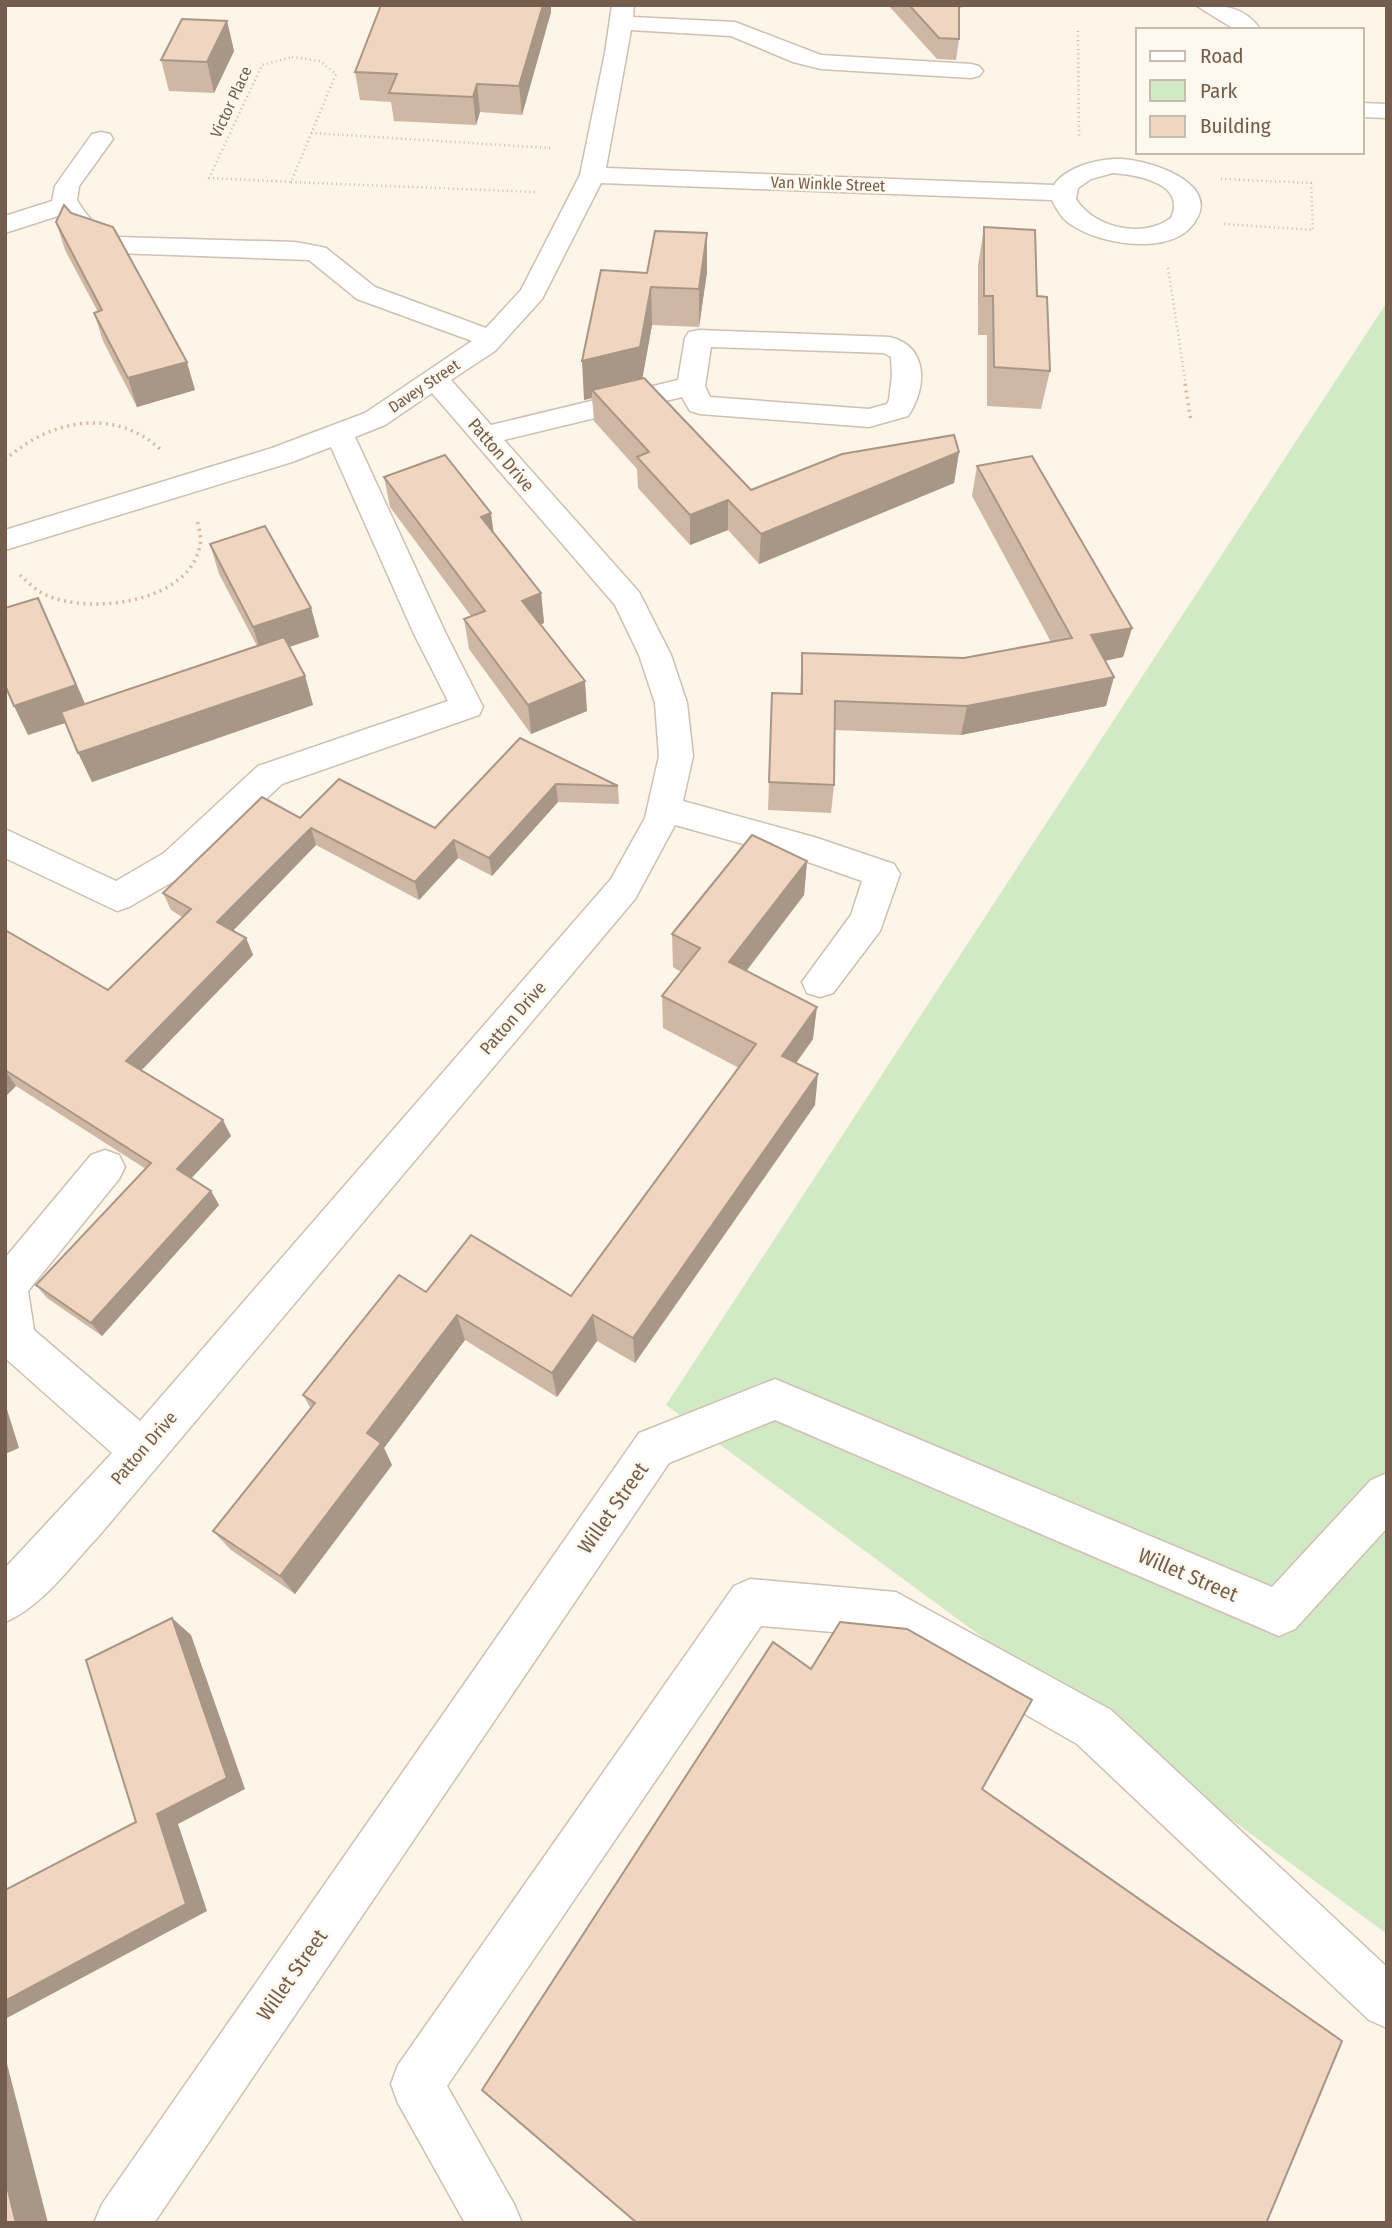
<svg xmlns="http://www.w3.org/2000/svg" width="1392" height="2228" viewBox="0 0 1392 2228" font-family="'Fira Sans Condensed',sans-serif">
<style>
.green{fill:#d2e9c6}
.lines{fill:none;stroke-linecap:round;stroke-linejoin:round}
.minor-casing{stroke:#cfc0b1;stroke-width:3}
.path-far1{stroke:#d5baa3;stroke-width:2.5;stroke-dasharray:1 3.5;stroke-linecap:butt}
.path{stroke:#d5baa3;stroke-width:3.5;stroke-dasharray:2 4.5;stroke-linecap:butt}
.minor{fill:#fff;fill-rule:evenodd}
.wall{fill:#ceb8a5}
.shaded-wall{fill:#a89686}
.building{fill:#f0d6c0;stroke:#a89686;stroke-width:2}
.labels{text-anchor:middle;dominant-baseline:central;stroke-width:5;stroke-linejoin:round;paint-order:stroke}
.far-street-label{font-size:16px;fill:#755d4d;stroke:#fef9ee}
.street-label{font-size:18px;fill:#755d4d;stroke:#fef9ee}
.near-street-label{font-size:21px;fill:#755d4d;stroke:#fef9ee}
</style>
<rect width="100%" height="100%" fill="#fcf5e8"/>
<polygon class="green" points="1387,302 1387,1934 666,1405"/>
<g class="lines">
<defs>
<g id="minor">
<path d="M612,5H634L633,17L735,22L821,55L971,64L979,66L983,71L979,76L971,78L821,69L793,62L731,36L631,30L606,168L1054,185C1067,166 1100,158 1122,159C1153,161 1230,186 1189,229C1162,256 1088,243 1063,218C1059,213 1055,206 1052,200L601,183L542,299L495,351L451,380L491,425L678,380L685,338L689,332L699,330L890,337C929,347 927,388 908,416L869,427L700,414L690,411L682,397L504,440L639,592L671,655L687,703L693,756L683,801L814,837L894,864L900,874L880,931L833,993L820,997L807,993L802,982L851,915L862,881L808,862L675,825L635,899L98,1537C70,1566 43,1606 5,1622V1568L112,1453L5,1358V1258L91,1155L105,1150L119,1155L125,1167L119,1179L28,1291L34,1330L140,1421L611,879L645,818L659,756L655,703L639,655L615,605L432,393L385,425L355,437L446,634L483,707L479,715L282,784L188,873L129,907L117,911L5,858V829L116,881L164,853L258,766L448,701L414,634L331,447L292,462L5,550V530L272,448L365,413L472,341L357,299L309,260L116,253L82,239L61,215L5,233V216L52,201L55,186L92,134L101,132L110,134L113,139L79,186L77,200C87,217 98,230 118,237L295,242L317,246L326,248L375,287L486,328L521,290L580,175L605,53ZM1113,173C1137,175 1187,183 1171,218C1143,239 1094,228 1076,199L1078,188L1091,179ZM711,347L884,353L891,357L892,375L889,400L887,404L869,409L710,397L705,386Z"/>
<path d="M1196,5C1222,5 1245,6 1261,30C1254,30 1244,32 1237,30C1234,29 1198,7 1196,5Z"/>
<polygon points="1362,103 1387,104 1387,118 1362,117"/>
<polygon points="775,1379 1272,1587 1371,1480 1387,1473 1387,1528 1295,1629 1279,1636 775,1420 669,1463 154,2223 94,2223 102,2204 639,1433"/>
<polygon points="750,1579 896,1592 1111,1710 1387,1967 1387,2028 1369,2020 1077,1744 891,1637 761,1626 447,2086 514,2204 522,2223 465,2223 398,2103 391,2084 398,2065 734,1586"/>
</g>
</defs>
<use href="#minor" class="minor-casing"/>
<g class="path-far1">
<polyline points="1078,31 1079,136"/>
<polygon points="292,57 320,61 336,74 291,182 209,178 262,65"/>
<polyline points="311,133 551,148"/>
<polyline points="1221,179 1311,183 1313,230 1224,224"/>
<polyline points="291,182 536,192"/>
<polyline points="1168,268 1186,386"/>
</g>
<g class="path">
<polyline points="1185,384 1191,421"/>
<path d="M5,460C50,419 117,406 163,452"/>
<path d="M20,575C28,582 36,591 46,595C90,615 190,603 200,545C202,537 198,526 197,518"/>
</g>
<use href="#minor" class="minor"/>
</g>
<g class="wall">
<polygon points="381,5 551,5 551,12 522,115 480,112 476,125 394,121 391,102 360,100 355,72"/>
<polygon points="888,5 972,5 959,8 959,39 956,60 937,59"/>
<polygon points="227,21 234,51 214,93 169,91 161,60"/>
<polygon points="56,222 195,390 137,407 103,341 94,313 98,312 65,250"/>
<polygon points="984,227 1037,296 1050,371 1041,409 987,406 987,335 978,335 978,266"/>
<polygon points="707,272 699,327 652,325 642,378 751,490 959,452 954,483 759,564 728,530 690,545 638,488 637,469 594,421 592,398 584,400 647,273"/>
<polygon points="977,466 1132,628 1123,657 1105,661 1106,706 961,735 834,730 834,785 831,813 768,810 772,693 800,694 802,653 964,658 1051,642 972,496"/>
<polygon points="384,477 493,533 541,593 544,623 540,625 587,711 531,734 469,649 464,619 471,616 390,507"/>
<polygon points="210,544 311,608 319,637 289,647 305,676 313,705 92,782 65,723 28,735 85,704 257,646 219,574"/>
<polygon points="520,738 618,786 619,804 558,802 492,876 458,858 419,900 316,845 233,930 246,938 253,955 141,1070 231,1136 191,1178 211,1191 219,1205 102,1336 47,1298 36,1285 146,1169 16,1086 5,1097 5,930 108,990 182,917 171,910 163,893 300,818 435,828"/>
<polygon points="807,861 804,895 746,971 813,1039 796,1063 815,1105 635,1363 597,1341 557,1397 465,1340 384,1448 392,1465 295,1594 231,1550 213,1531 311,1409 303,1395 426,1292 571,1296 739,1068 663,1028 662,996 681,972 673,967 672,934"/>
</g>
<g class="shaded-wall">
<polygon points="543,5 551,5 551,12 522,115 519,86"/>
<polygon points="227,21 234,51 214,93 207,62"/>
<polygon points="477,84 480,112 476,125 473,97"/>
<polygon points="707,233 707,272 699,327 699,289"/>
<polygon points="651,287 652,325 641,386 592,390 592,398 584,400 582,361"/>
<polygon points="187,362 195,390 137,407 128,378"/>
<polygon points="959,452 954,483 759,564 761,534"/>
<polygon points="728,500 728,530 690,545 690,515"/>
<polygon points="491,513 495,543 481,517"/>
<polygon points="541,593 544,623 525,631 522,601"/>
<polygon points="311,608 319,637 262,656 253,627"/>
<polygon points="52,628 90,715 28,735 14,706"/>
<polygon points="1132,628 1123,657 1083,665 1091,635"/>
<polygon points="305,676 313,705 92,782 78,753"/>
<polygon points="1114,677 1106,706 961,735 967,706"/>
<polygon points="585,681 587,711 531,734 528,705"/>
<polygon points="556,784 558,802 492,876 489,858"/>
<polygon points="311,828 316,845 225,939 217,922"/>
<polygon points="454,840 458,858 419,900 415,882"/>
<polygon points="807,861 804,895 728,995 729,962"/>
<polygon points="246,938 253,955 135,1077 126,1061"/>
<polygon points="817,1007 813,1039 779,1087 782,1056"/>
<polygon points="5,1070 16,1086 5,1097"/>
<polygon points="818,1074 815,1105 635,1363 633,1338"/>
<polygon points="223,1120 231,1136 186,1184 177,1169"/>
<polygon points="211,1191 219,1205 102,1336 91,1323"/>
<polygon points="457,1315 465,1340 384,1448 392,1465 295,1594 280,1576 367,1433"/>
<polygon points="593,1315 597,1341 557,1397 552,1373"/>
<polygon points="5,1403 19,1448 5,1454"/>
<polygon points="172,1618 191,1635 245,1789 178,1824 207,1911 5,2019 5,2001 157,1814"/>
<polygon points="5,2056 48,2223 16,2223 5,2178"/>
</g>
<g class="building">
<polygon points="381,5 543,5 519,86 477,84 473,97 389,93 397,74 355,72"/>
<polygon points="909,5 959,5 959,39 939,38"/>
<polygon points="182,19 227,21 207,62 161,60"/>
<polygon points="64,205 71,213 113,227 187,362 128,378 94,313 102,310 56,222"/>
<polygon points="984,227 1035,230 1037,296 1047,297 1050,371 994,367 993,296 984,296"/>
<polygon points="655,231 707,233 699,289 651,287 640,347 582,361 601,270 647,273"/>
<polygon points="644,378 751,490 842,454 954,435 959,452 761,534 728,500 690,515 637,457 649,452 592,390"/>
<polygon points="445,455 491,513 481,517 541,593 522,601 585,681 528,705 464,619 485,611 384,477"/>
<polygon points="1032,456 1132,628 1091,635 1114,677 967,706 835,701 834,785 769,782 772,693 802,694 802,653 964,658 1072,638 977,466"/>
<polygon points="265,526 311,608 253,627 210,544"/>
<polygon points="38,598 76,685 14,706 5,685 5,608"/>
<polygon points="284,637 305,676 78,753 61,712"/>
<polygon points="520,738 618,786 556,784 489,858 454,840 415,882 311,828 217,922 246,938 126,1061 223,1120 177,1169 211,1191 91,1323 36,1285 151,1163 5,1070 5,930 108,990 191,909 163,893 262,797 300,818 339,779 435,828"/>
<polygon points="752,835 807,861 729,962 817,1007 782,1056 818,1074 633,1338 593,1315 552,1373 457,1315 367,1433 381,1443 280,1576 213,1531 315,1403 303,1395 399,1275 426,1292 471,1235 571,1296 756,1044 662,996 700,948 672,934"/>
<polygon points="172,1618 227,1778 157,1814 186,1904 5,2001 5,1890 136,1822 86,1660"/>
<polygon points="840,1622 907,1629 1032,1700 982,1789 1342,2041 1267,2221 1269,2223 637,2223 482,2090 773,1642 811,1669"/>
<polygon points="5,2178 16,2223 5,2223"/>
</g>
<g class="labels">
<g class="far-street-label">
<text transform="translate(231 102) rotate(-65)">Victor Place</text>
<text transform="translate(828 184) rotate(2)">Van Winkle Street</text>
<text transform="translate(424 386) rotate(-34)">Davey Street</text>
</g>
<g class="street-label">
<text transform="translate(501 455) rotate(49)">Patton Drive</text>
<text transform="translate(513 1018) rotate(-49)">Patton Drive</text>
<text transform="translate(144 1448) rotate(-49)">Patton Drive</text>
</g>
<g class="near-street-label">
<text transform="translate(613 1508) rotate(-55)">Willet Street</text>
<text transform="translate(1188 1575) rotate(23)">Willet Street</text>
<text transform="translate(292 1975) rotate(-55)">Willet Street</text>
</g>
</g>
<rect width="1392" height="2228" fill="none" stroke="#755d4d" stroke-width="14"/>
<rect x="1136" y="28" width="228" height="126" fill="#fef9ee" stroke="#c7bbae" stroke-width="2"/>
<rect x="1150" y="51" width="35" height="10" fill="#ffffff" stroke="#c7bbae" stroke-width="2"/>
<text x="1200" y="63" font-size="21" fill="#755d4d">Road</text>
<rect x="1150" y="80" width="35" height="21" fill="#d2e9c6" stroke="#c7bbae" stroke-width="2"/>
<text x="1200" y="98" font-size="21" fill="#755d4d">Park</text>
<rect x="1150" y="116" width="35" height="21" fill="#f0d6c0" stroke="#c7bbae" stroke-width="2"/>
<text x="1200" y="133" font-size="21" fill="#755d4d">Building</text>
</svg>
